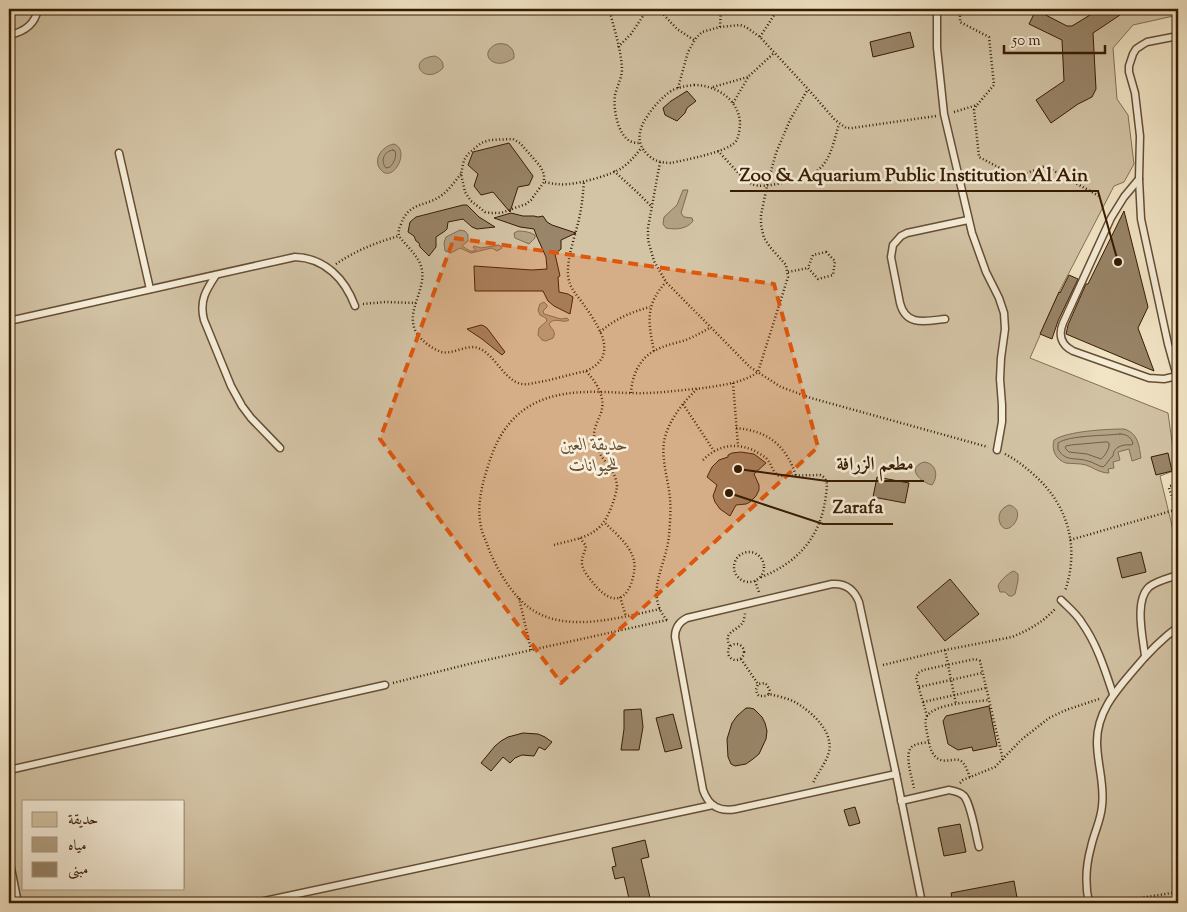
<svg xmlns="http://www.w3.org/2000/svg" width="1187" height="912" viewBox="0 0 1187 912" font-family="'Sorts Mill Goudy',Amiri,serif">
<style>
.green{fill:#d3c4a6;stroke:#857054;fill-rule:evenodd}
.water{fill:#b3a285;stroke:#816c51}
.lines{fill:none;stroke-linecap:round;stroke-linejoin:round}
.shore{stroke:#755e44;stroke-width:1}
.building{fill:#998569;stroke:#371b02}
.service-casing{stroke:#664e34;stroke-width:9}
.path{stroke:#371b02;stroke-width:2.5;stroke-dasharray:1 2.5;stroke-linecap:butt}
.service{stroke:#f7efdb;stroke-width:6}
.marked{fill:#df560c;fill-opacity:0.2;stroke:#df560c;stroke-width:4;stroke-dasharray:10 6;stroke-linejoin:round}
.labels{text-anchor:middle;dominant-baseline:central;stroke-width:5;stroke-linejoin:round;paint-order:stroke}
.park-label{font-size:18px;font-style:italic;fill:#664e33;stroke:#f7efdb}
.leader{fill:none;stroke:#371b02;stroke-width:2}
.callout-dot{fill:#371b02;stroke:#f7efdb;stroke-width:2}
.callout-label{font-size:19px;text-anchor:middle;font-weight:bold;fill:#371b02;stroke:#f7efdb;stroke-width:5;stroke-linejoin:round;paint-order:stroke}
</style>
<rect width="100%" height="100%" fill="#f3e7c8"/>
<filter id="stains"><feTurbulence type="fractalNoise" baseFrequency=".004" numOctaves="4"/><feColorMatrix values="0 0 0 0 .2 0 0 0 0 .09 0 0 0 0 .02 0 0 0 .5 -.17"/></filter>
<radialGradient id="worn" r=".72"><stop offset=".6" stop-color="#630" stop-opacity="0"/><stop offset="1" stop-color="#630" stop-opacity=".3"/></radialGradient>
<path class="green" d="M9,9H1178V15L1133,25L1113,48L1117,99L1128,115L1134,164L1124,182L1114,186L1059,292L1030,358L1168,413L1176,470L1160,476L1175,538L1178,537V903H9ZM24,801H184V888H24Z"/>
<g class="water">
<path d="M497,44C507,42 515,48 514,58C493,73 477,52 497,44Z"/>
<path d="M435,56C440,58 444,62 443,68C425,87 404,59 435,56Z"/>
<path d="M394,144C411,150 393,184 381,170C372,160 382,146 394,144Z"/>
<path d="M683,190H688L681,213L684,217L692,218L693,221C687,229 676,230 666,228L663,224L664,217L677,205Z"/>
<polygon points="460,230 465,231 468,235 468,241 462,246 470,251 476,251 473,247 474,246 481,248 499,245 502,248 497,251 492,248 471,253 460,248 451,253 445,251 444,243 446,237"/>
<path d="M518,231C524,231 530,232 535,235V238L529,244L515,238L514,233Z"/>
<path d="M544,302L547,305V307L543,311L544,314L561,319L567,318L569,320C563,324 554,316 549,324C551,329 557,331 553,338L546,341L542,340L538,335L539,328L547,321L546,318L540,315L538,310L540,304Z"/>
<path d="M1124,429C1138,433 1139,445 1141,458L1132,461L1129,449L1118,452L1120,460L1113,462L1114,468L1108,469L1109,473C1100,473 1094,468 1086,465C1079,463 1072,464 1066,463C1056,460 1051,450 1054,440C1067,431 1108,429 1124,429Z"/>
<path d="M924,462C936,463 939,476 932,485C920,482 906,468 924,462Z"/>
<path d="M1009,505C1030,510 1007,541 1000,523C997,515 1001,508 1009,505Z"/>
<path d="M1014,571L1018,574V581L1015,594L1012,596H1009L1005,592H1000L998,586C999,582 1009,572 1014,571Z"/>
</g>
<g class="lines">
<g class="shore">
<path d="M393,150L395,151C397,156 394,163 390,167L386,168C380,161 384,151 393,150Z"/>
<path d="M1120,434C1126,434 1132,437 1133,444L1131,445C1123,444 1113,447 1113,456C1108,459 1108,464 1103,467C1098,466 1093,462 1088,461C1075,457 1065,462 1058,449V443C1070,435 1104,436 1120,434Z"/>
<path d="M1107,442L1109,443C1110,448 1105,456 1101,459L1087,454L1069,452L1065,448L1066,446L1071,445Z"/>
</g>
</g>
<g class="building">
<polygon points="1100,9 1129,9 1093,33 1096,89 1092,97 1078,104 1051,123 1036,100 1064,81 1062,40 1029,24 1036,10 1067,26 1072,26"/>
<polygon points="910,32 914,47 873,57 870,42"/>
<polygon points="687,91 696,101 687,108 685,113 677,121 665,115 663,108 671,101"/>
<polygon points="509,143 533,176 529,185 518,187 510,212 493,192 481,195 474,186 478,174 468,165 473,152"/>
<polygon points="463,205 467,205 479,217 495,227 477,229 472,227 463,219 448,222 447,229 445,231 436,237 436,247 429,256 420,247 419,243 416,241 414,236 408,232 410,222 416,217"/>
<polygon points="1124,211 1148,307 1138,328 1154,371 1066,334 1068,325 1086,284 1088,284"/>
<polygon points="511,213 523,216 534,216 538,217 543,216 547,222 552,225 576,233 561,240 561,249 555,254 560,276 558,277 559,292 568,294 573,297 570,314 554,306 548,301 543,291 475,291 474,266 532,270 547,269 546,257 537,237 534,229 520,227 494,218"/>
<polygon points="1069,275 1078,279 1058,321 1052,339 1040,334 1059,292 1060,293"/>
<polygon points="481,325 484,326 487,328 505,352 502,355 482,339 467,329"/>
<polygon points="741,452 754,454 766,463 754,474 759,485 759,490 756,496 750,502 746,504 736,505 730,516 720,509 715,502 713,496 717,485 707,477 712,467 719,460 728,457 728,455 732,453"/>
<polygon points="1168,453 1172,471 1156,475 1151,457"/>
<polygon points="877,477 909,483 905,503 873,497"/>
<polygon points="1141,552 1146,572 1122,578 1117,558"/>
<polygon points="950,579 979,614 945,641 917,607"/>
<polygon points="989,706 997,746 973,751 972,747 958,750 948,744 943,721 946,716"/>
<polygon points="746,708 750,708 754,709 762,717 765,723 767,731 766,739 759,754 753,759 746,764 735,766 731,764 728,757 727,739 732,723 737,716"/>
<polygon points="641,709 643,727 639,750 621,750 624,729 624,710"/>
<polygon points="673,714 682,748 665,752 656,718"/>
<polygon points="523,733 538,734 545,737 552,742 545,750 539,747 534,756 522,755 515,758 510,763 503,757 491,771 481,763 495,746 501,741 508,737"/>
<polygon points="855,807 860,823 849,826 844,810"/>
<polygon points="960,824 966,852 944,856 938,828"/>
<polygon points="645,840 649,857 641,859 651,902 644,903 630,903 624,877 615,879 612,867 616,866 612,848"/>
<polygon points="1014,881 1018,903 953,903 951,893"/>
</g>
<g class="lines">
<defs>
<g id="service">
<path d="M872,9C888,11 901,12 917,9"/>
<polyline points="937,9 937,48 944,114 972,233 986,272 999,298 1004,313 1005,329 1001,358 1000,379 1002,405 1002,422 997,450"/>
<path d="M9,35C24,32 35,25 38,9"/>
<polyline points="1178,36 1147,42 1142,45 1136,49 1133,54 1129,66 1129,72 1135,93 1140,136 1139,179 1141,219 1168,344 1178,380"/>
<polyline points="119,153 150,289"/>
<path d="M1139,179L1124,197L1111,218L1063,323C1058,335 1061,345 1073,351L1149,378L1164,379L1177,376"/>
<path d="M216,275C206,290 199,301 204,320L231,386L242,406L251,418L280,448"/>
<polyline points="1178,306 1178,314"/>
<path d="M945,319C926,321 906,327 900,303L891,257L893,245L901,236L907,233L968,220"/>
<path d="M9,321L295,257C325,258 345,279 355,306"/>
<path d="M832,584C845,583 854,589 859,602L896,774L736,809C720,812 709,807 703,790L675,637C675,628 679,622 687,618Z"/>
<path d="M1061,600C1068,607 1077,614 1082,623C1097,644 1105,670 1113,694"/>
<path d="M1145,656C1143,638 1134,601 1149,587C1156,581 1169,578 1178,575"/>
<polyline points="9,770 385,685"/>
<polyline points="896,774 922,903"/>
<path d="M901,801L949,790C955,791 960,792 964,796C971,804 976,836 979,847"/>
<polyline points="9,858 18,903"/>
<polyline points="255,903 713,805"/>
<path d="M1089,903C1085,885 1086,865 1091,847C1094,833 1101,820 1102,806C1105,784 1097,764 1097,742C1097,713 1114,693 1132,672C1146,655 1160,640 1178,627"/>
</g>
</defs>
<use href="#service" class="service-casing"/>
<g class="path">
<path d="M609,9C614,28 621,49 622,69C622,78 617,86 615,95C613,107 617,134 630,141C633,143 637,143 641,143"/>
<polyline points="720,27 721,9"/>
<polyline points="760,37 778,9"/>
<polyline points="618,47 631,34 643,16 646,13 654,11 663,14 677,29 694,40"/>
<path d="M694,85C716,85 738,99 740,122C740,128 739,136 736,141C729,152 684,160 671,163C662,163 655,161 649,156C631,140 642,122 654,107C659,101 664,96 671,91C678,87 686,86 694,85Z"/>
<polyline points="713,87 748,77"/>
<polyline points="678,88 688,52 696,38 702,32 720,27 740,25 746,27 760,37 808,89 835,120 846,128 852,128 936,116"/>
<polyline points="733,103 749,76 774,53"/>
<polyline points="976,106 974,110 979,157 1017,177 1045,166 1099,196"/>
<polyline points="954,112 977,105 994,85 989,37 960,22 960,9"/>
<polygon points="513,139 520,143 540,166 544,174 544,182 531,200 526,204 501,213 491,213 485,212 471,201 465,192 461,174 464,160 468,154 481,143 490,140"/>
<path d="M718,151C727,160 742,179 752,184C764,190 797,179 810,175C830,166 833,144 839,124"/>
<polyline points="660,162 648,228 648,240 654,261 666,282 750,367 781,387 811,398 988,447"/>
<polyline points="614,171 638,193 651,206"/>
<path d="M461,174C455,181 449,190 442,195C427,207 409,201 401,224C399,228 398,231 399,236C406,246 417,254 421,266C428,288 406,309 415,330C418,336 422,340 427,344C431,347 436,350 441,352C453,355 466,344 478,348C495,354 504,381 522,384C529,385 537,382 545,381C558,378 572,374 586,371C620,356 599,327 584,305C577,295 569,288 568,275C567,257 575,237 579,219C582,206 583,194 584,181"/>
<path d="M545,182C553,184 560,185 569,184C582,183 611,175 622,168C630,162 636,155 642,147"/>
<polygon points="826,252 835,261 833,275 818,279 808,268 813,255"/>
<path d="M336,264C355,251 377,242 399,236"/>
<polyline points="788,272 808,268"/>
<polyline points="363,304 385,302 416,303"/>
<path d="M600,332C615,319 631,312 650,307"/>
<path d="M654,351C648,322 645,305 666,282"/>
<polyline points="733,383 738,446"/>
<path d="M631,393C632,376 639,358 656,350C665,345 676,343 686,340C695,336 703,332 711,327"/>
<polyline points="683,404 714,451"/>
<path d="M736,428C768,431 786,445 796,476"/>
<path d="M1005,454C1015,459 1024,466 1033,474C1068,504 1080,547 1065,591"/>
<path d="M703,460C717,446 734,442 753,450C757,452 762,455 766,458C772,464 772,472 779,476L820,475C829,479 827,486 826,495C821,537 798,563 759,578"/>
<polyline points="1176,509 1169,488 1170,486 1178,484"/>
<path d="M580,538L586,546C585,552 581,558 582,564C583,571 589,578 594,584C606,599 622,607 631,584C634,575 636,566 633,557C628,543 614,532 604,522"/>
<polyline points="1070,540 1178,509"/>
<path d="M554,545C567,541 585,539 596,530C607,523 615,500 617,487C617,467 593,456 594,435C594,428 598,420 601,413C606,397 597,383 586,371"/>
<circle cx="749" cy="567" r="15"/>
<polyline points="755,581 759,592"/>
<polyline points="620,597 626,616"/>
<polyline points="519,598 531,650"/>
<path d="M660,609C621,617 567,634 531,609C512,596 495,567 487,544C485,539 482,533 481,527C476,504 483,481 490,460C508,405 547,390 602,392C612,392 622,393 632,393C656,394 680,390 704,388C722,385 743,383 758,372L788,277L786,265L770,247L764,238L761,225V215L767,186L776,153L790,120L808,89"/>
<path d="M667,620C644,594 666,566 669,536C670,524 671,510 670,498C668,478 660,456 665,437C670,419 684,401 697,389"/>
<circle cx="736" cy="652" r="8"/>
<path d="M730,646C722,631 737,632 743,622C744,620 745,615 745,613"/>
<polyline points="945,650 956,704"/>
<polyline points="741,659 758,684"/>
<path d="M883,665L945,650L1012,637C1029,630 1043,622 1055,609"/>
<polyline points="1178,681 1177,690 1178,694"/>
<polyline points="393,683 473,663 667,620"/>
<polyline points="919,687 982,673"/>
<path d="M769,694L770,691L767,685L765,683L758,684L756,690L757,694L759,696H766L769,694C777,696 787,698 795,702C812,712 836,733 828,755C825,764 817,774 813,783"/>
<polyline points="923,702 986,688"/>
<polyline points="927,716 916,678 918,673 923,670 975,659 980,661 1003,760"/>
<path d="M970,777C968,773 966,766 963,763C957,755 946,765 937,758C930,753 929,742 927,733C926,728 925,723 926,718C932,703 975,702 989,700"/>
<polyline points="960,783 963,780 995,767 1021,740 1049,718 1066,710 1099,699"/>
<path d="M914,788C912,778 903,752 913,746C918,743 924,743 929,742"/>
<polyline points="1109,903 1178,892"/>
</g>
<use href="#service" class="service"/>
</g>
<path class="marked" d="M454,238L774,284L818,447L561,683L380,439Z"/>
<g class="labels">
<g class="park-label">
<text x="594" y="446">حديقة العين<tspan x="594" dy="21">للحيوانات</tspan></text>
</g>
</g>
<path class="leader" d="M1118 262L1098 191H730M738 469L827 481H924M729 493L823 524H893"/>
<g class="callout-dot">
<circle cx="1118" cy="262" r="5"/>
<circle cx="738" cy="469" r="5"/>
<circle cx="729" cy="493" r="5"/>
</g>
<g class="callout-label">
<text x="914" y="181">Zoo &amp; Aquarium Public Institution Al Ain</text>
<text x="875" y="470">مطعم الزرافة</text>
<text x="858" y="513">Zarafa</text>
</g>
<rect width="1187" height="912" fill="none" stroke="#f3e7c8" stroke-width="30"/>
<rect x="10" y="10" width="1167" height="892" fill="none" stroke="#371b02" stroke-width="2.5"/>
<rect x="15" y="15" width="1157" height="882" fill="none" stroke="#371b02"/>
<rect x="22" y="800" width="162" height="90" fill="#f7efdb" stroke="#aa9a84"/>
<rect x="32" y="812" width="25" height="15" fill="#d3c4a6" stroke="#aa9a84"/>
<text x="68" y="824" font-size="15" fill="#371b02">حديقة</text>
<rect x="32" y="837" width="25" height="15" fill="#b3a285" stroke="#aa9a84"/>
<text x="68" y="850" font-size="15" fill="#371b02">مياه</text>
<rect x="32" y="862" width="25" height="15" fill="#998569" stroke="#aa9a84"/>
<text x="68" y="874" font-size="15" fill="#371b02">مبنى</text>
<path d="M1004 45v8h101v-8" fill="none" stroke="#371b02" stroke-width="2.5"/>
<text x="1012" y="45" font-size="15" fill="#371b02" stroke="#f7efdb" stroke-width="4" paint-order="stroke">50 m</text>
<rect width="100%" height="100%" filter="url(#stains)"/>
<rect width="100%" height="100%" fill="url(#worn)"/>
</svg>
